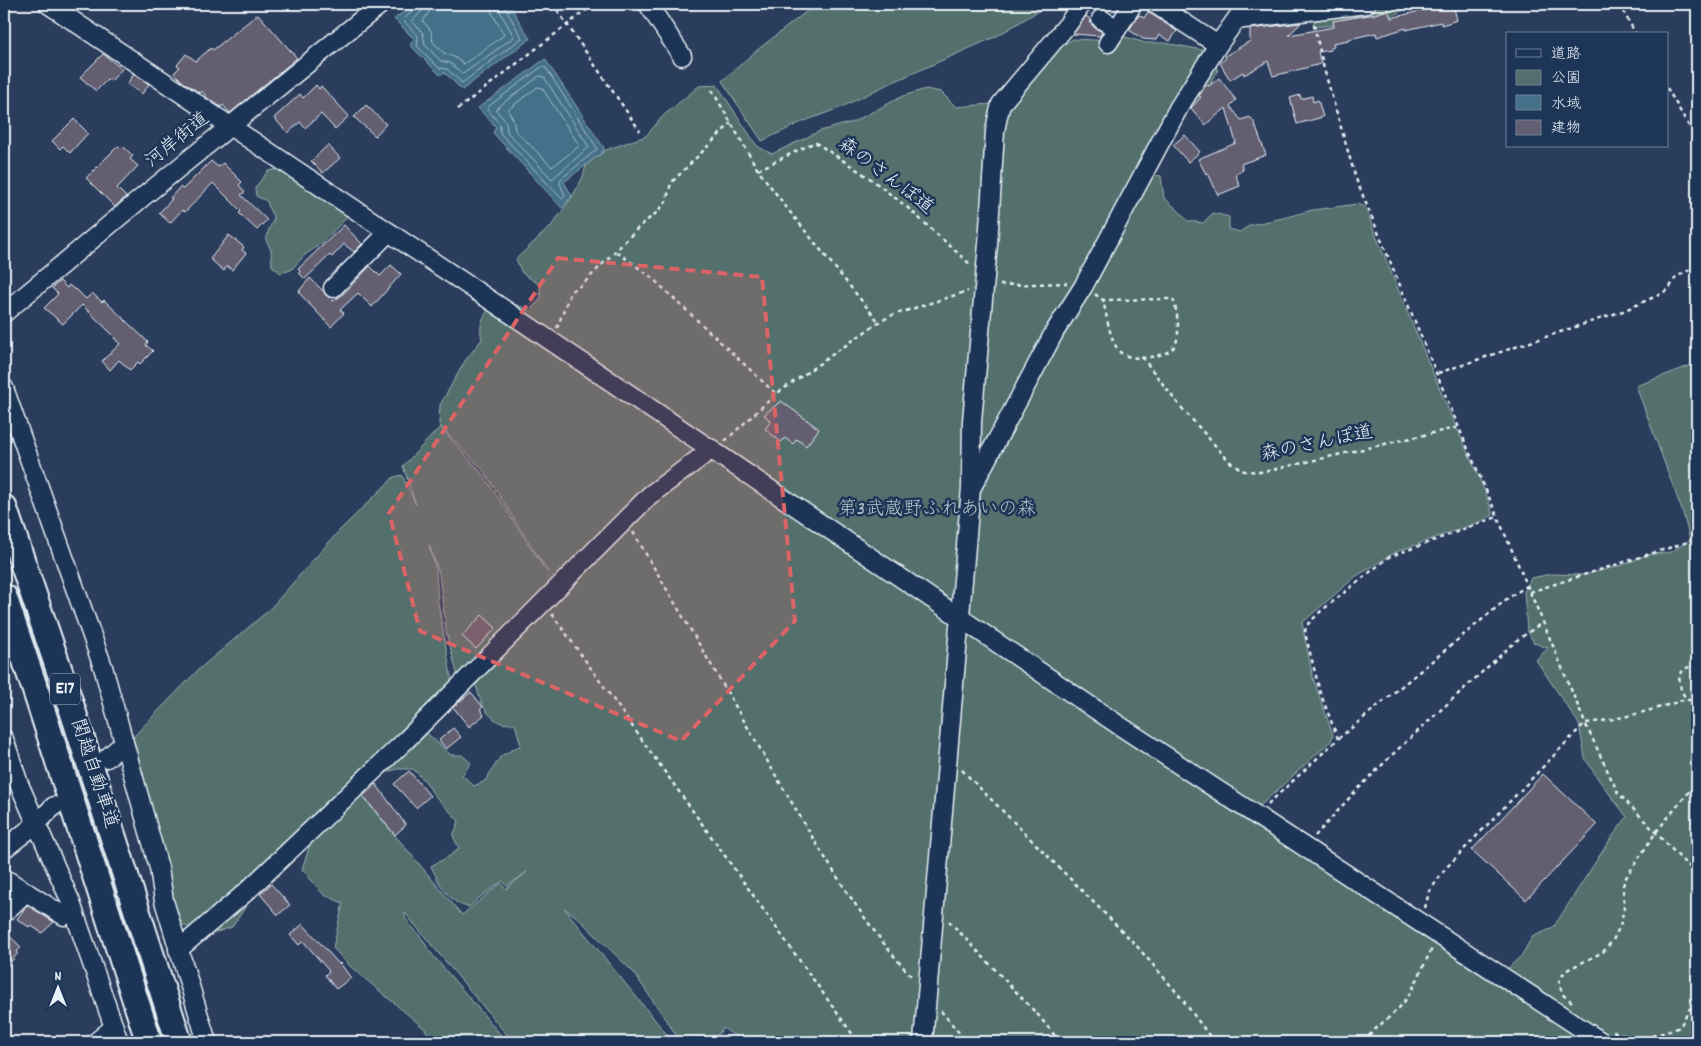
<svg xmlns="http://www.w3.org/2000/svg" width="1701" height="1046" viewBox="0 0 1701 1046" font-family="Dekko,'Klee One',sans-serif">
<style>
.green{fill:#526f6d;stroke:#9db0b2;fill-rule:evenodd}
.water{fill:#447089;stroke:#86a4b5}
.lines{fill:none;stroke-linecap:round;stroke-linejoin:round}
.shore{stroke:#a6bdcc;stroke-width:1}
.building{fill:#635e71;stroke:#e8f1f8}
.minor-casing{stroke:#e8f1f8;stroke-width:21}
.highway-casing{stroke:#e8f1f8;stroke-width:29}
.path{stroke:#e8f1f8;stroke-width:2.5;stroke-dasharray:4 4;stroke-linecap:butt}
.minor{stroke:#1d3557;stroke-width:18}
.highway{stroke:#1d3557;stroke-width:25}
.marked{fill:#db6466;fill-opacity:0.2;stroke:#db6466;stroke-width:4;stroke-dasharray:10 6;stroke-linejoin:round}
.labels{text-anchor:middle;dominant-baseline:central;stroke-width:5;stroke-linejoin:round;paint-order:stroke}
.shield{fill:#1d3557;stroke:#abb9c8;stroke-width:1}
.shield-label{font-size:18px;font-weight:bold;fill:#e8f1f8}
.street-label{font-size:19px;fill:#e8f1f8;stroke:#1d3557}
.park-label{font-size:19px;fill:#b4c4c7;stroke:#1d3557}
</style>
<rect width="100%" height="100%" fill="#2b3d5c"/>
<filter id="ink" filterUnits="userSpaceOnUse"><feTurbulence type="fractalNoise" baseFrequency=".02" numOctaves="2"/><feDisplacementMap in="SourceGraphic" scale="10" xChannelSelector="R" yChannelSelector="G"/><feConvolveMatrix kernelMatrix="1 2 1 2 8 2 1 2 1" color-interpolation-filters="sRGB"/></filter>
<g filter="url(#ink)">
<g class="green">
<polygon points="816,4 1050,4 997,36 882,87 842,107 802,122 762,141 722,81 756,51"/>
<path d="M1323,4H1441C1431,6 1421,3 1412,5C1405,7 1399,14 1390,17L1385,11L1344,19L1337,25L1313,27L1315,14Z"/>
<path d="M1125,37L1146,43H1165L1208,51L1214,59L1218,72L1212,79L1211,86L1196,105L1169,116L1154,128L1151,143L1139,173L1161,176L1164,198L1178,210L1188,221L1203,223L1213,213L1229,217V229L1240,232L1250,225L1283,218L1313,210L1357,204L1366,207L1372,226C1397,286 1421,346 1447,406C1462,442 1482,478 1493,515L1482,521L1396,552L1355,577L1302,623L1313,678L1333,735L1331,741L1250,815L1590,1042H743L723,1028L713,1042H681L634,973L578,918L564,908L673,1042H513L405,913V918L423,940L430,952L507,1042H433L425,1029L351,967L333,948L343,903L324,895L302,869L309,848L310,841C301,837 288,840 280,844V856L232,927L208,935L178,923L133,737L198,670L269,610L339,531L394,477L402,475L416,505L403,466L440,427L482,473L556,586L459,681L446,631L439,573L429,545L436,569L438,602L453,687L420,727L451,755H462L471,763L462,775L474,786L485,781L501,756L521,745L515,724C510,724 503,724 499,722C483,714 478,695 475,680L563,589L544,566L483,470L439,425L440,405L465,361L482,339C477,321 487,311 498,298L530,310L541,299L540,285L522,273L516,259L552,225L572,197L583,177L586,165L606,150L646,136L663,116L699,86L717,85L757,146L772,154L820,131L853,122L903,96L926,89L941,92L956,107L991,104L1027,84L1058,48L1073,39L1116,41ZM397,769H413L425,781L435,796L459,821L453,836L459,848C451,857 441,860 431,866C438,882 450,905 469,907L479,898L502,881L507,886L527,872L506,889L501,883L462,915L361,795L374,777Z"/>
<polygon points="286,168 345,209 348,216 321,244 306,254 291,270 281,273 272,266 271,250 266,240 268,232 274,218 270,211 267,201 256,196 255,188 268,171"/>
<polygon points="1697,363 1697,1042 1608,1042 1504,972 1522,955 1532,937 1553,928 1609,841 1627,817 1598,779 1585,758 1579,724 1536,660 1548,648 1534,643 1527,630 1524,592 1531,578 1551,574 1584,575 1623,565 1646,555 1671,552 1690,540 1683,513 1636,386"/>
</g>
<g class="water">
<polygon points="414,4 509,4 530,39 462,90 444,72 440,75 410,45 414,39 394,19"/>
<polygon points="545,59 604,148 604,151 564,182 572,196 562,208 493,133 496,127 478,108"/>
</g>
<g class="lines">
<g class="shore">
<polyline points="416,4 415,9 403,20 418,36 417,46 439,68 447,69 462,83 522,38 505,8 505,4"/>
<polyline points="423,4 421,12 412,21 423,33 425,45 441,61 450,63 463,74 514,37 499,10 498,4"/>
<polyline points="430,4 429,12 423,21 431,31 433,42 444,53 454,57 464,64 504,35 492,13 491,4"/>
<polygon points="542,67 546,68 597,148 596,150 561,179 560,184 565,195 562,199 500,133 500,124 487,109 488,107"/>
<polygon points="540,76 544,77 589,147 552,179 507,132 506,122 496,110 497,108"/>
<polygon points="538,87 542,88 579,145 578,147 552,167 515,130 513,119 508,111 509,109"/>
</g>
</g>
<g class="building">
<polygon points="1449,4 1453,4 1457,20 1442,25 1441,22 1406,30 1406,28 1377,37 1376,33 1349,39 1349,40 1333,43 1334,47 1331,48 1331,50 1318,52 1321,64 1273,76 1268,61 1244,75 1243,72 1230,80 1220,63 1226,58 1225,56 1250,41 1250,29 1301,23 1289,35 1334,27 1333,21 1375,14 1388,10 1391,18"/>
<polygon points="1148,12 1177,31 1170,41 1159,35 1156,40 1143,39 1129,30 1139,15 1144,18"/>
<polygon points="258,14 297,58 230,113 223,105 221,107 207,98 202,91 200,93 183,82 174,73 180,67 177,65 186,54 196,61 211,48 213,50"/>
<polygon points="1086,16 1090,19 1091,24 1095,28 1102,32 1100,36 1073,34"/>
<polygon points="103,54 122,69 111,81 108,79 96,91 80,77"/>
<polygon points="134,74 149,84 142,94 127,84"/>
<polygon points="1219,78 1236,100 1230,106 1241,120 1250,117 1254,122 1266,155 1241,164 1243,170 1235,174 1240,186 1218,195 1208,173 1206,174 1198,159 1236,143 1226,108 1205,125 1191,108 1201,97 1199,96 1206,85 1209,86"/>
<polygon points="316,85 319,89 321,86 349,116 335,129 321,114 305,128 300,122 288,133 274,118 300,94 303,98"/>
<polygon points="1300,95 1301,99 1312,96 1313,102 1318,100 1323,117 1297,124 1290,98"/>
<polygon points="366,105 386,124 375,136 354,117"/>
<polygon points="74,119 88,133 70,153 63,146 60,149 52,141"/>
<polygon points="1185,135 1200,152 1188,162 1173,145"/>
<polygon points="328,145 340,158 323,173 311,161"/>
<polygon points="118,146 121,148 123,146 133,156 130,159 138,166 117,188 126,197 115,207 86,178"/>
<polygon points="211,161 218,167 223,163 242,182 239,185 245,192 241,195 267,220 257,230 239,213 241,211 213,183 185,212 182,210 170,223 159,213 172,199 170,198 180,187 183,189"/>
<polygon points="344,225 362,244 354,252 344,244 332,257 330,255 305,279 299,273 300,271 298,269"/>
<polygon points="229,235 244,247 242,250 246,253 232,270 227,266 224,271 210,259"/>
<polygon points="391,265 401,274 372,307 358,293 340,310 344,313 331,327 299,293 301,292 299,291 310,278 333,301 341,296 370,266 380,276"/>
<polygon points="60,281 67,288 69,285 75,290 76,289 86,299 92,293 102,302 104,300 148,342 146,345 153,351 140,364 138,362 130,370 119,360 110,370 102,361 120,344 114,338 115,337 82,305 63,324 44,308 58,294 52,288"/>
<polygon points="781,401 819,429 806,446 797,439 793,444 785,438 781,442 765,429 771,421 764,415"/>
<polygon points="482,615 496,628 476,649 462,636"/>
<polygon points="471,692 483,707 480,709 484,715 469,727 453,707"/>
<polygon points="453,728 461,737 446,749 439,740"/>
<polygon points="409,771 430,796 416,808 394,784"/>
<polygon points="1543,774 1597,825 1526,900 1472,850"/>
<polygon points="376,784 406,825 395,835 363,796"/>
<polygon points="271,884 290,905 278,915 260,894"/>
<polygon points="27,905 54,922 42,933 30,925 29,927 17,919"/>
<polygon points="303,924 339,964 340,963 351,978 336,989 325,975 329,971 303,941 299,945 290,935"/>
<polygon points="4,931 21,947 17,952 18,953 4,970"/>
</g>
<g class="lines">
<defs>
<g id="minor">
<polyline points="48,4 502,308 1120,726 1602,1042"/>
<polyline points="648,4 682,56"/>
<polyline points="1155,4 1218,45"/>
<polyline points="1101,19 1117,29"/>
<polyline points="1236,20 1366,4"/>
<polyline points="1108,43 1133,4"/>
<polyline points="333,288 389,232"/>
<polyline points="4,313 144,196 381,4"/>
<polyline points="4,388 103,667 159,868 164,901 207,1042"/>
<polyline points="973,485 1055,331 1083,287 1179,107 1218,45 1247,4"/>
<polyline points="4,739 19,784 70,900 119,1042"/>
<polyline points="107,758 124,743"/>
<polyline points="4,849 36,824 54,806"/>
<polyline points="4,878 64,916"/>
<polyline points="4,913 26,892"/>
<polyline points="178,950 246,892 405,741 650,495 712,449"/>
<polyline points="96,1042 114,1027"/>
<polyline points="923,1042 971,488 972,421 988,244 995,131 998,116 1001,104 1068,24 1082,4"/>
</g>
<g id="highway">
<polyline points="4,508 66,690 179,1042"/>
<polyline points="4,597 38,698 149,1042"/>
</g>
</defs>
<use href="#minor" class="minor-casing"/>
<use href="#highway" class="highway-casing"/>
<g class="path">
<polyline points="553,4 640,131"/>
<polyline points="1619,4 1636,34"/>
<polyline points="1314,25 1324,69 1356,179 1459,428 1543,622 1585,723 1618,793 1683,861 1697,873"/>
<polyline points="1667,88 1697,140"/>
<polyline points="712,90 758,170 790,212 878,321"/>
<polyline points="458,109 594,4"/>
<polyline points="758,170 815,142 871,179 908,208 971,265"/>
<polyline points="617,252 651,277 776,394"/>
<polyline points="1000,285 1067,283"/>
<path d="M1095,294L1103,300C1107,316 1109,338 1119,351C1128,363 1169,358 1175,345C1181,334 1177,310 1173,299L1103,300"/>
<polyline points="557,328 571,291 583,284 641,225 655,214 666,202 671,183 731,123"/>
<polyline points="1142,357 1179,405 1230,462 1244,471 1263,472 1459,427"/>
<polyline points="1438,373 1623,311 1663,293 1670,287 1676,277 1697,266"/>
<polyline points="725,441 776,394 879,322 893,315 968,291"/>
<path d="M633,532C680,612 727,691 773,771C815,841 858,918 913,978"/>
<polyline points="1530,592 1697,539"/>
<polyline points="552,614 858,1042"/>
<polyline points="1697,664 1684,669 1679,676 1681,690 1686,699 1697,703"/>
<polyline points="1338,739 1320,692 1305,633 1306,626 1321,611 1389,557 1497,517"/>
<polyline points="962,770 1135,944 1179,995 1214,1042"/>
<polyline points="1268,804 1338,739 1508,598 1527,586"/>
<polyline points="1315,836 1353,794 1396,751 1516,641 1543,622"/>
<path d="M1425,908L1429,892L1446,868L1585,723C1619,720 1653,710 1686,699"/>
<polyline points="949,921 1039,1016 1060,1042"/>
<polyline points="1572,1002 1562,994 1559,981 1565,971 1603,952 1613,940 1620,926 1624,909 1623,886 1625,879 1656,832 1697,782"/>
<polyline points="941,1011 967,1042"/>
<path d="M1613,1031C1637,1042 1656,1036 1680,1027L1688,1011L1697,1001"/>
<path d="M1364,1042C1373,1029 1386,1021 1397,1010C1414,993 1421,969 1432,949"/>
</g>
<use href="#minor" class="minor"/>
<use href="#highway" class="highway"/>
</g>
</g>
<path class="marked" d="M558,258L762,277L795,621L681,741L420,631L389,513Z"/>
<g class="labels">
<rect class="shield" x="50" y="673.5" width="30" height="31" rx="4"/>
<g class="shield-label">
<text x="65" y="689">E17</text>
</g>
<g class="street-label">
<text transform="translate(178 141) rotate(-39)">河岸街道</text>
<text transform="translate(885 177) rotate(37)">森のさんぽ道</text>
<text transform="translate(1317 445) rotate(-12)">森のさんぽ道</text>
<text transform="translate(93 774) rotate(72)">関越自動車道</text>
</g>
<g class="park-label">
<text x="937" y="510">第3武蔵野ふれあいの森</text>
</g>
</g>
<rect width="1701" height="1046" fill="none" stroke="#1d3557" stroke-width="20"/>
<rect x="10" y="10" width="1681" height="1026" fill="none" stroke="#e8f1f8" stroke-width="2" filter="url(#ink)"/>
<rect x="1506" y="32" width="162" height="115" fill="#1d3557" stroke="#6e8097"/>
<rect x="1516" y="49" width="25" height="8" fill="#1d3557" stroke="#6e8097"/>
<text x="1551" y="58" font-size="15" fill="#e8f1f8">道路</text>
<rect x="1516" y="70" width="25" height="15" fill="#526f6d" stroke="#6e8097"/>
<text x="1551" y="82" font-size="15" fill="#e8f1f8">公園</text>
<rect x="1516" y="95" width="25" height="15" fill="#447089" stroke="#6e8097"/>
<text x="1551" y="108" font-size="15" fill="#e8f1f8">水域</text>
<rect x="1516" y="120" width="25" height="15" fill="#635e71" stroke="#6e8097"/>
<text x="1551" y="132" font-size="15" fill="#e8f1f8">建物</text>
<g transform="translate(58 988)" stroke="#1d3557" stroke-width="4" paint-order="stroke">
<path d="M0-4L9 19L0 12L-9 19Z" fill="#e8f1f8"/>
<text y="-8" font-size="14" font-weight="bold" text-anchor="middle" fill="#e8f1f8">N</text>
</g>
</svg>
